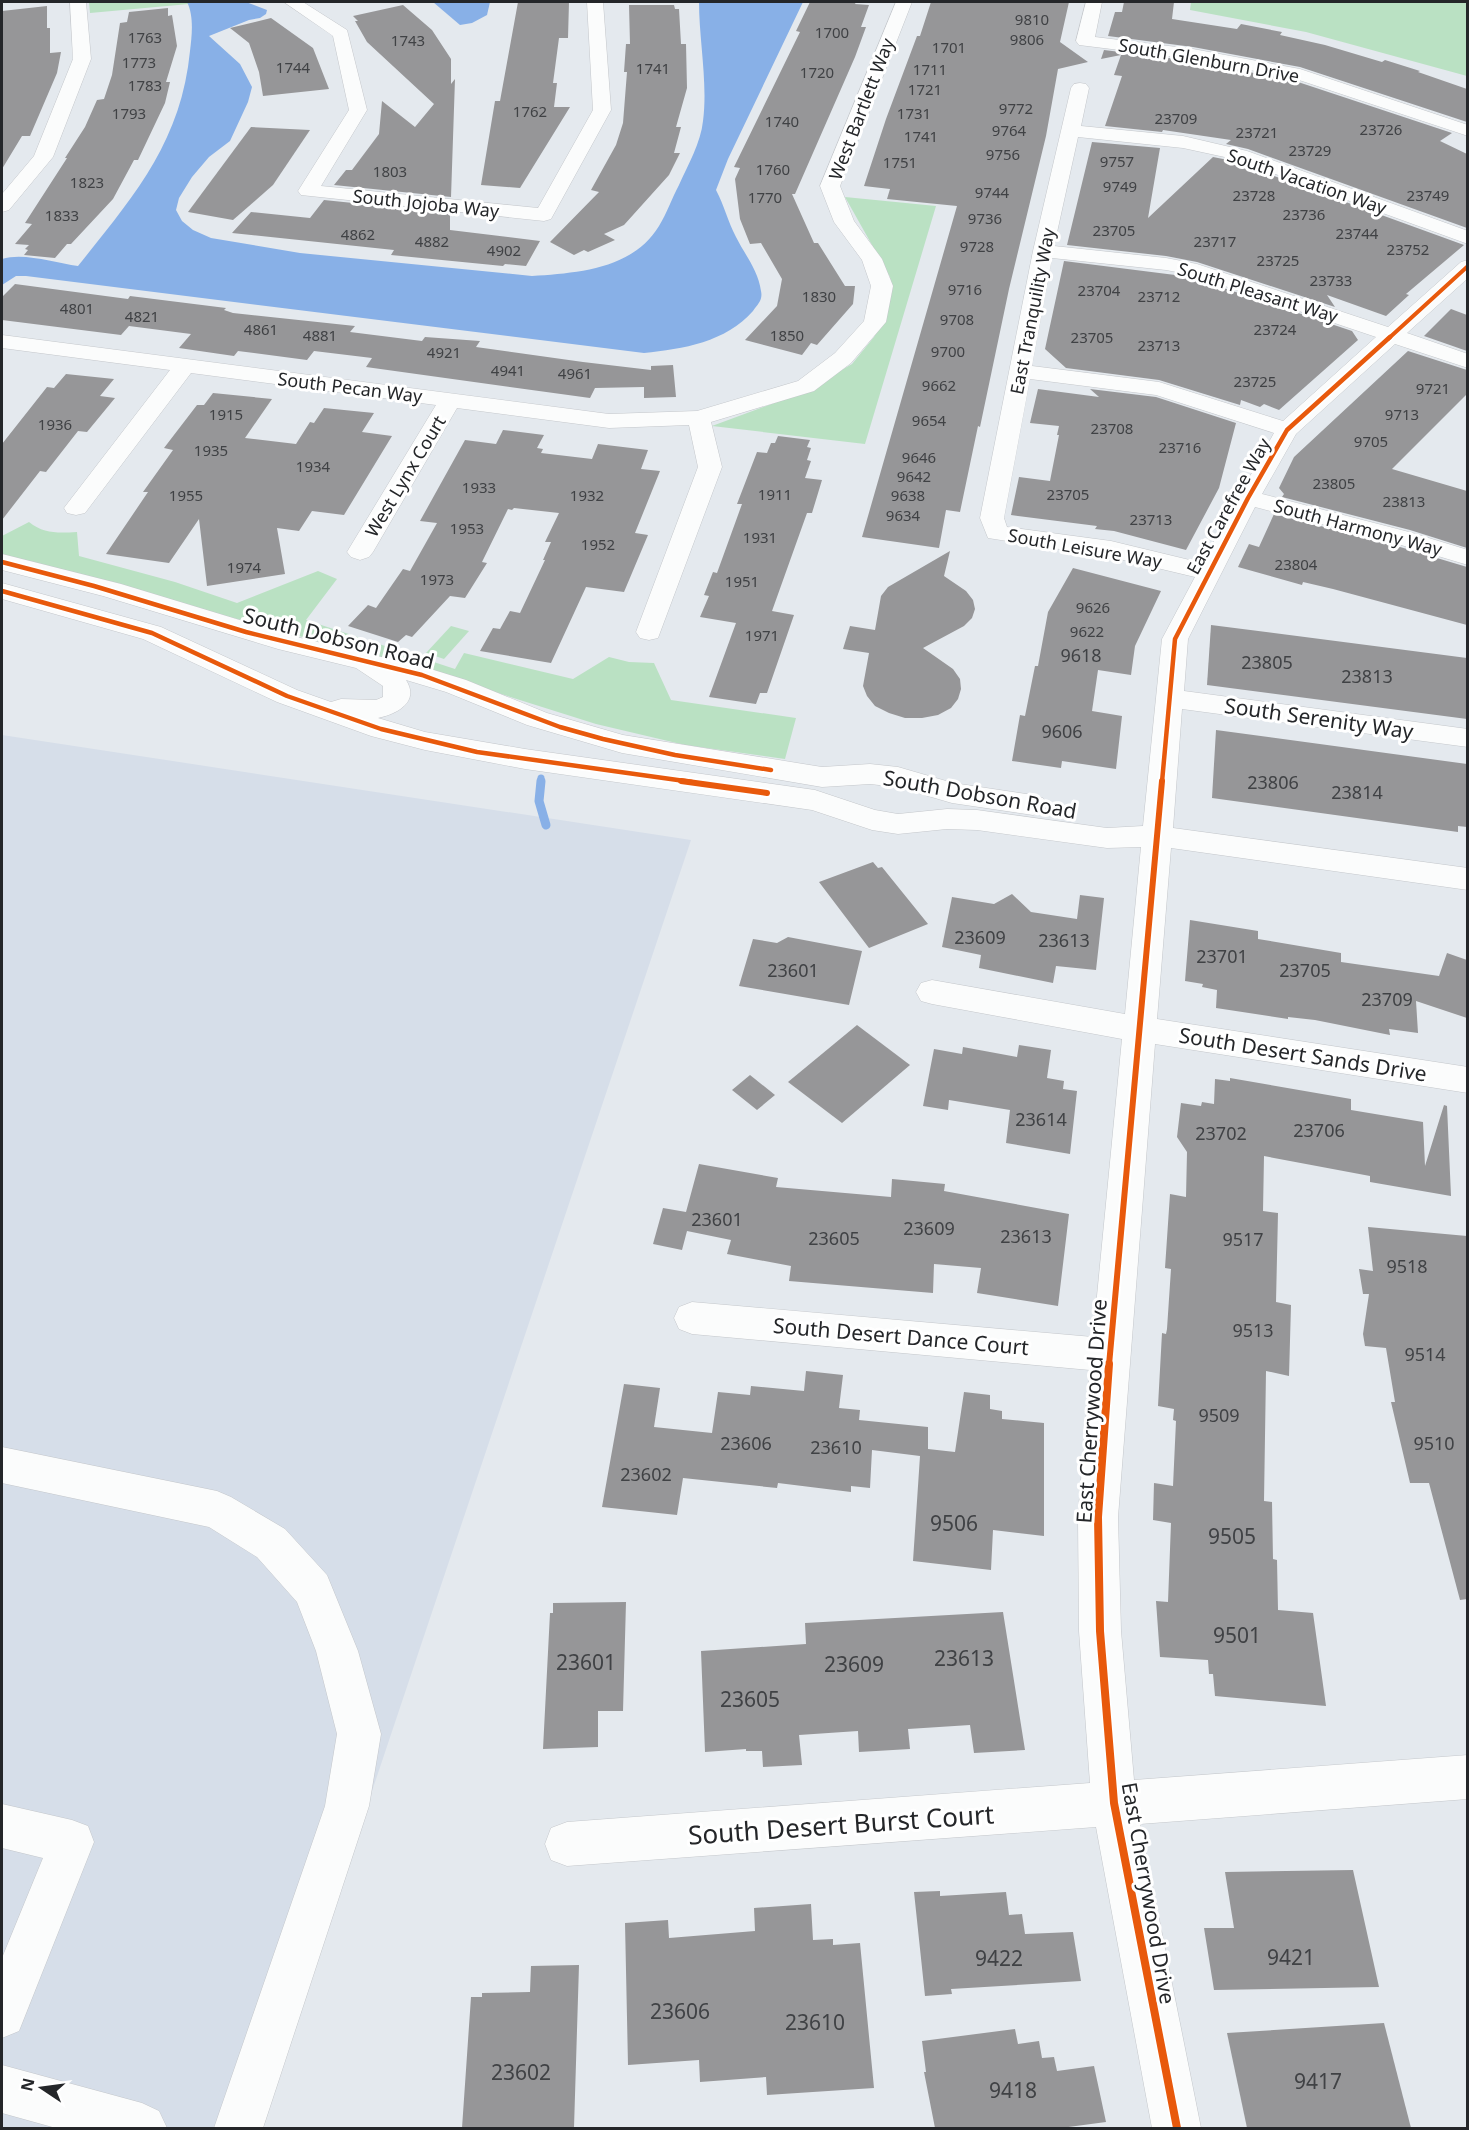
<svg xmlns="http://www.w3.org/2000/svg" width="1469" height="2130" viewBox="0 0 1469 2130" font-family="'Noto Sans',sans-serif">
<style>
.built{fill:#d6dee9}
.green{fill:#bae1c3}
.water{fill:#88b0e7}
.lines{fill:none;stroke-linecap:round;stroke-linejoin:round}
.stream-far1{stroke:#88b0e7;stroke-width:7}
.stream{stroke:#88b0e7;stroke-width:9}
.building{fill:#969698}
.minor-casing{stroke:#c4c7cb;stroke-width:1}
.minor{fill:#fbfcfc;fill-rule:evenodd}
.cycleway-far3-casing{stroke:#fff;stroke-width:6}
.cycleway-far2-casing{stroke:#fff;stroke-width:8}
.cycleway-far1-casing{stroke:#fff;stroke-width:10}
.cycleway-casing{stroke:#fff;stroke-width:11}
.cycleway-far3{stroke:#e8590c;stroke-width:4}
.cycleway-far2{stroke:#e8590c;stroke-width:4.5}
.cycleway-far1{stroke:#e8590c;stroke-width:6}
.cycleway{stroke:#e8590c;stroke-width:8}
.labels{text-anchor:middle;dominant-baseline:central;stroke-width:6;stroke-linejoin:round;paint-order:stroke}
.far-number-label{font-size:15px;fill:#404245}
.far-street-label{font-size:18px;fill:#242629;stroke:#fff}
.number-label{font-size:18px;fill:#404245}
.street-label{font-size:21px;fill:#242629;stroke:#fff}
.near-number-label{font-size:21px;fill:#404245}
.near-street-label{font-size:26px;fill:#242629;stroke:#fff}
</style>
<rect width="100%" height="100%" fill="#e4e9ee"/>
<polygon class="built" points="2,735 691,840 259,2128 2,2128"/>
<g class="green">
<polygon points="89,2 187,2 189,4 90,13"/>
<polygon points="1191,2 1467,2 1467,76 1306,32 1190,10"/>
<polygon points="845,197 936,206 865,444 712,426 804,392 852,364 874,337 887,312 892,292 890,277"/>
<path d="M29,522C44,534 58,533 77,532L79,556L175,582L237,603L318,571L337,579L306,620L455,669L464,653L573,679L609,657L629,662L654,663L671,700L796,718L785,759L685,745L596,724L438,674L2,555V536Z"/>
<polygon points="451,626 469,631 444,659 426,653"/>
</g>
<g class="water">
<path d="M187,2H246L267,10L266,14L260,18L249,20L209,36L240,64L252,87L248,102L230,141L209,157L192,177L179,198L176,210L182,221L193,230L211,238L235,242L300,253L532,276C578,273 633,269 659,226C667,213 672,198 679,185C688,165 701,142 703,121C708,83 699,40 699,2H803L728,159L716,190C724,205 728,222 736,237C745,255 758,270 761,291C763,300 758,304 753,311C726,342 683,349 644,353L26,276H16L2,285V259C24,252 55,263 78,266C133,197 181,143 190,51C192,35 194,16 187,2Z"/>
<polygon points="433,2 490,2 487,15 472,23 460,25"/>
</g>
<g class="lines">
<polyline class="stream-far1" points="541,782 541,778"/>
<polyline class="stream" points="541,781 539,801 546,825"/>
</g>
<g class="building">
<polygon points="518,2 569,2 568,38 559,38 553,83 557,83 554,107 570,107 520,188 481,185 495,101 500,101"/>
<polygon points="810,2 856,2 855,4 869,5 861,27 866,27 855,57 795,194 792,194 814,243 818,243 845,286 855,286 853,304 817,345 811,343 802,355 745,340 777,306 782,279 761,243 750,244 740,219 735,179 740,168 734,167 800,32 796,31"/>
<polygon points="931,2 1069,2 1060,42 1088,62 1058,69 1046,136 1009,289 980,427 978,426 960,512 946,510 939,548 862,537 957,206 887,199 890,189 864,186 886,119 917,36 920,36"/>
<polygon points="1124,2 1174,2 1172,19 1237,29 1241,24 1282,32 1280,35 1325,45 1382,62 1385,60 1420,71 1418,72 1467,89 1467,122 1300,67 1193,47 1108,36 1115,12 1122,12"/>
<polygon points="403,5 432,30 451,59 451,84 455,79 451,197 334,185 346,170 352,170 379,134 382,101 415,127 434,104 367,42 355,21 358,21 353,16"/>
<polygon points="629,5 674,5 675,9 679,9 681,44 686,44 687,88 676,127 681,127 674,153 680,153 669,175 624,225 604,234 615,240 588,252 584,250 574,255 550,242 599,192 591,190 616,145 623,123 627,72 624,72 626,44 630,44"/>
<polygon points="47,6 47,28 50,28 50,53 61,52 57,73 30,136 22,136 2,169 2,11"/>
<polygon points="168,8 168,16 172,15 177,46 166,82 170,82 165,103 138,160 134,160 113,199 71,244 67,244 55,258 24,255 28,250 25,249 29,245 15,244 32,224 25,223 67,158 65,158 85,127 97,100 104,99 112,75 120,23 127,22 129,12"/>
<polygon points="271,18 313,48 329,89 263,96 259,72 249,43 230,28"/>
<polygon points="1104,50 1193,61 1295,81 1452,133 1440,141 1467,154 1467,228 1248,149 1226,144 1231,140 1163,130 1162,132 1105,126 1122,76 1114,75 1121,55 1101,59"/>
<polygon points="251,127 310,130 273,185 233,220 188,212"/>
<polygon points="1092,142 1160,148 1148,218 1213,157 1233,161 1464,245 1406,294 1409,295 1386,316 1327,295 1335,307 1197,262 1166,256 1067,245"/>
<polygon points="324,200 450,213 450,230 540,241 526,266 505,264 503,266 391,255 394,250 232,233 251,212 310,218"/>
<polygon points="1064,261 1191,277 1352,331 1358,340 1279,410 1264,404 1260,407 1241,400 1240,405 1159,380 1066,368 1045,349"/>
<polygon points="15,284 128,299 130,296 226,308 224,310 233,313 355,326 350,332 422,341 425,337 480,341 476,347 583,362 651,370 651,366 673,365 676,397 644,398 644,387 595,388 590,398 366,367 372,358 314,351 307,360 238,351 234,356 179,348 191,334 129,326 121,335 2,320 2,297"/>
<polygon points="1451,309 1467,315 1467,351 1424,336"/>
<polygon points="1408,351 1467,370 1467,394 1392,469 1467,491 1467,548 1410,530 1282,497 1284,494 1279,488 1294,457"/>
<polygon points="66,374 114,379 100,396 115,398 87,432 78,431 46,472 40,471 2,520 2,444 47,387 54,388"/>
<polygon points="1038,389 1099,397 1090,389 1156,397 1236,423 1219,488 1186,550 1114,531 1095,529 1097,526 1011,515 1019,477 1050,481 1059,435 1057,435 1059,426 1030,423"/>
<polygon points="213,393 272,399 245,438 296,444 310,422 314,423 324,408 374,413 362,432 392,436 344,515 312,511 299,531 277,528 285,574 207,586 199,519 169,563 106,554 148,492 143,492 173,450 164,448 197,405 204,405"/>
<polygon points="503,430 544,435 537,448 543,449 541,453 592,459 598,444 648,450 641,469 660,471 635,533 648,535 624,592 586,587 551,663 480,651 493,628 500,629 510,611 520,613 545,560 543,560 551,542 545,542 559,513 514,508 512,510 508,509 482,562 487,563 465,598 450,596 412,637 406,635 398,642 348,626 368,605 376,608 403,569 410,571 437,523 420,521 465,440 496,444"/>
<polygon points="778,436 810,440 807,447 811,448 807,460 811,461 805,478 822,480 812,513 807,513 772,611 794,615 767,693 760,693 756,704 709,697 736,623 700,617 709,596 704,595 713,572 717,573 742,504 737,504 757,452 767,453 771,443 775,443"/>
<polygon points="1274,514 1390,544 1467,567 1467,625 1333,589 1303,582 1302,585 1238,567 1249,544 1259,547"/>
<polygon points="950,551 944,576 966,591 973,600 975,609 972,618 964,626 923,648 953,669 960,679 961,689 958,699 951,708 938,715 922,718 905,718 889,713 875,706 867,696 863,686 869,653 843,649 850,626 875,630 881,596 888,587"/>
<polygon points="1073,568 1161,591 1135,646 1131,675 1098,670 1092,711 1122,716 1116,769 1062,761 1061,768 1012,761 1020,715 1025,716 1035,666 1038,666 1048,612"/>
<polygon points="1211,625 1467,658 1467,719 1207,685"/>
<polygon points="1216,730 1467,764 1467,827 1458,826 1458,832 1212,798"/>
<polygon points="873,862 878,868 882,867 928,924 869,948 819,882"/>
<polygon points="1012,894 1031,912 1077,919 1080,895 1104,898 1096,970 1056,966 1053,983 979,968 981,955 942,947 952,897 994,904"/>
<polygon points="1190,920 1258,931 1258,939 1341,953 1341,962 1439,976 1447,953 1467,960 1467,1018 1416,1001 1418,1033 1389,1029 1390,1035 1315,1020 1288,1017 1288,1019 1216,1008 1217,990 1202,987 1203,984 1185,981"/>
<polygon points="788,937 862,951 849,1005 739,986 753,939 777,943"/>
<polygon points="857,1025 910,1065 842,1123 788,1082"/>
<polygon points="1019,1045 1051,1050 1047,1078 1064,1081 1063,1089 1077,1091 1070,1154 1006,1143 1010,1110 949,1100 948,1110 923,1106 934,1049 962,1054 963,1047 1017,1057"/>
<polygon points="750,1075 775,1095 757,1110 732,1090"/>
<polygon points="1230,1078 1351,1099 1351,1110 1423,1122 1425,1166 1444,1105 1447,1106 1451,1196 1370,1182 1370,1176 1264,1156 1263,1211 1278,1213 1276,1302 1291,1305 1289,1376 1266,1371 1264,1501 1272,1502 1273,1559 1277,1560 1278,1610 1313,1613 1326,1706 1215,1696 1213,1674 1209,1674 1208,1660 1160,1657 1156,1601 1168,1602 1171,1523 1153,1520 1154,1483 1173,1486 1176,1421 1173,1420 1174,1409 1158,1406 1162,1333 1166,1334 1167,1329 1171,1269 1165,1268 1170,1194 1186,1197 1187,1152 1177,1137 1181,1103 1201,1106 1202,1102 1214,1104 1215,1079 1230,1081"/>
<polygon points="699,1164 778,1178 776,1187 891,1197 892,1179 945,1184 944,1191 1069,1214 1058,1306 977,1293 981,1268 934,1264 933,1293 789,1281 791,1266 727,1254 731,1240 687,1231 682,1250 653,1244 663,1208 686,1212"/>
<polygon points="1368,1227 1467,1236 1467,1599 1460,1600 1429,1483 1410,1483 1391,1402 1395,1402 1386,1348 1365,1346 1363,1334 1369,1294 1363,1294 1359,1269 1373,1271"/>
<polygon points="806,1371 843,1375 839,1408 860,1410 859,1420 928,1427 928,1449 955,1452 964,1392 990,1395 990,1409 1002,1411 1002,1419 1044,1423 1044,1536 993,1530 991,1570 913,1561 920,1456 872,1450 870,1488 851,1486 851,1492 778,1483 777,1488 683,1478 677,1515 602,1507 624,1384 660,1388 654,1427 712,1433 718,1392 750,1395 751,1386 804,1391"/>
<polygon points="626,1602 623,1711 598,1711 598,1747 543,1749 550,1613 553,1613 553,1603"/>
<polygon points="1003,1612 1025,1750 974,1753 970,1725 908,1729 910,1749 859,1752 858,1731 799,1735 802,1765 763,1767 762,1751 746,1751 746,1749 705,1752 701,1651 806,1644 805,1623"/>
<polygon points="1353,1870 1379,1987 1214,1990 1204,1928 1234,1928 1225,1872"/>
<polygon points="940,1891 940,1896 1006,1892 1009,1915 1022,1914 1025,1934 1073,1932 1081,1981 951,1989 952,1994 925,1996 914,1892"/>
<polygon points="811,1904 813,1940 833,1939 833,1945 860,1943 874,2088 767,2095 766,2077 700,2082 699,2060 628,2065 625,1923 668,1920 669,1938 755,1931 754,1908"/>
<polygon points="579,1965 574,2128 462,2128 471,1997 482,1997 482,1993 530,1992 531,1966"/>
<polygon points="1384,2023 1411,2128 1247,2128 1227,2033"/>
<polygon points="1015,2029 1018,2044 1039,2041 1042,2058 1054,2057 1057,2071 1094,2066 1106,2122 1061,2128 935,2128 924,2072 926,2072 922,2041"/>
</g>
<g class="lines">
<defs>
<g id="minor">
<polygon points="70,2 86,2 91,59 53,157 9,210 2,212 2,194 34,156 73,59"/>
<polygon points="284,2 303,2 347,30 367,110 321,186 538,208 593,110 587,2 603,2 611,110 551,219 544,221 301,195 298,191 349,110 333,36"/>
<polygon points="896,2 912,2 840,186 854,221 882,259 893,286 886,322 851,363 814,391 711,422 722,467 658,638 649,640 640,638 636,632 698,467 689,425 609,428 457,408 373,552 369,557 360,560 351,557 347,552 436,405 191,373 85,513 76,515 67,513 64,508 170,370 2,348 2,335 609,414 697,411 798,381 835,353 864,321 871,286 862,260 834,222 820,186"/>
<polygon points="1086,2 1102,2 1095,37 1193,49 1300,69 1468,125 1468,136 1296,79 1193,59 1079,45 1076,41"/>
<path d="M1080,83L1086,84L1089,88L1081,126L1183,136L1247,151L1468,231V244L1234,159L1183,148L1078,137L1054,246L1166,258L1197,264L1388,327L1461,262L1468,260V278L1407,333L1468,354V368L1395,344L1296,434L1262,494L1409,532L1468,550V565L1391,542L1255,507L1188,639L1184,691L1468,729V747L1182,709L1173,828L1468,868V890L1171,848L1157,1019L1468,1067V1093L1155,1044L1118,1517L1121,1631L1134,1780L1468,1755V1799L1140,1824L1201,2128H1152L1096,1827L567,1866L551,1860L545,1844L551,1828L567,1822L1090,1783L1079,1631L1078,1517L1090,1370L692,1334L679,1329L674,1318L679,1307L692,1302L1093,1337L1122,1039L932,1004L921,1001L916,992L921,983L932,980L1125,1014L1141,847L1107,848L977,830L947,829L898,834L872,830L812,810L525,769L425,750L371,736L277,702L143,639L2,599V583L161,627L297,690L331,702L341,699L376,700L383,697V686L356,668L278,649L103,596L2,570V554L121,584L292,636L424,667L466,680L547,713L623,735L822,767L870,764L898,767L953,783L1033,795L1043,798L1047,805L1043,812L1033,815L952,803L897,787L870,784L822,787L622,753L527,725L446,692L406,680C420,702 397,714 378,718L425,732L525,749L815,790L875,810L898,814L947,809L977,810L1107,828L1143,826L1162,639L1195,577L1111,557L988,538L980,518L1033,251L1071,88L1074,84ZM1052,258L1166,270L1192,275L1376,337L1283,421L1159,382L1032,366ZM1030,379L1156,395L1274,433L1202,563L1111,541L1007,527L1004,518Z"/>
<polygon points="2,1447 217,1491 231,1497 285,1529 327,1575 358,1651 381,1734 369,1806 263,2128 214,2128 325,1806 337,1734 316,1651 297,1602 257,1557 209,1527 2,1483"/>
<polygon points="2,1804 72,1820 88,1826 94,1842 19,2031 2,2038 2,1958 43,1858 2,1848"/>
<polygon points="2,2065 142,2103 159,2111 167,2128 56,2128 2,2113"/>
</g>
</defs>
<use href="#minor" class="minor-casing"/>
<use href="#minor" class="minor"/>
<defs>
<polyline id="cycleway-far3" points="1388,339 1468,266"/>
<g id="cycleway-far2">
<polyline points="2,562 94,586 246,632 422,675 560,727 603,739 675,755 771,770"/>
<polyline points="2,591 152,633 287,696 381,729 477,752 692,782"/>
<polyline points="1162,782 1175,639 1248,498 1287,430 1390,337"/>
</g>
<g id="cycleway-far1">
<polyline points="681,781 767,793"/>
<polyline points="1109,1365 1162,781"/>
</g>
<polyline id="cycleway" points="1109,1364 1098,1517 1100,1631 1114,1803 1177,2128"/>
</defs>
<use href="#cycleway-far3" class="cycleway-far3-casing"/>
<use href="#cycleway-far2" class="cycleway-far2-casing"/>
<use href="#cycleway-far1" class="cycleway-far1-casing"/>
<use href="#cycleway" class="cycleway-casing"/>
<use href="#cycleway-far3" class="cycleway-far3"/>
<use href="#cycleway-far2" class="cycleway-far2"/>
<use href="#cycleway-far1" class="cycleway-far1"/>
<use href="#cycleway" class="cycleway"/>
</g>
<g class="labels">
<g class="far-number-label">
<text x="1032" y="19">9810</text>
<text x="832" y="32">1700</text>
<text x="145" y="37">1763</text>
<text x="1027" y="39">9806</text>
<text x="408" y="40">1743</text>
<text x="949" y="47">1701</text>
<text x="139" y="62">1773</text>
<text x="293" y="67">1744</text>
<text x="653" y="68">1741</text>
<text x="930" y="69">1711</text>
<text x="817" y="72">1720</text>
<text x="145" y="85">1783</text>
<text x="925" y="89">1721</text>
<text x="1016" y="108">9772</text>
<text x="530" y="111">1762</text>
<text x="129" y="113">1793</text>
<text x="914" y="113">1731</text>
<text x="1176" y="118">23709</text>
<text x="782" y="121">1740</text>
<text x="1381" y="129">23726</text>
<text x="1009" y="130">9764</text>
<text x="1257" y="132">23721</text>
<text x="921" y="136">1741</text>
<text x="1310" y="150">23729</text>
<text x="1003" y="154">9756</text>
<text x="1117" y="161">9757</text>
<text x="900" y="162">1751</text>
<text x="773" y="169">1760</text>
<text x="390" y="171">1803</text>
<text x="87" y="182">1823</text>
<text x="1120" y="186">9749</text>
<text x="992" y="192">9744</text>
<text x="1254" y="195">23728</text>
<text x="1428" y="195">23749</text>
<text x="765" y="197">1770</text>
<text x="1304" y="214">23736</text>
<text x="62" y="215">1833</text>
<text x="985" y="218">9736</text>
<text x="1114" y="230">23705</text>
<text x="1357" y="233">23744</text>
<text x="358" y="234">4862</text>
<text x="432" y="241">4882</text>
<text x="1215" y="241">23717</text>
<text x="977" y="246">9728</text>
<text x="1408" y="249">23752</text>
<text x="504" y="250">4902</text>
<text x="1278" y="260">23725</text>
<text x="1331" y="280">23733</text>
<text x="965" y="289">9716</text>
<text x="1099" y="290">23704</text>
<text x="819" y="296">1830</text>
<text x="1159" y="296">23712</text>
<text x="77" y="308">4801</text>
<text x="142" y="316">4821</text>
<text x="957" y="319">9708</text>
<text x="261" y="329">4861</text>
<text x="1275" y="329">23724</text>
<text x="320" y="335">4881</text>
<text x="787" y="335">1850</text>
<text x="1092" y="337">23705</text>
<text x="1159" y="345">23713</text>
<text x="948" y="351">9700</text>
<text x="444" y="352">4921</text>
<text x="508" y="370">4941</text>
<text x="575" y="373">4961</text>
<text x="1255" y="381">23725</text>
<text x="939" y="385">9662</text>
<text x="1433" y="388">9721</text>
<text x="226" y="414">1915</text>
<text x="1402" y="414">9713</text>
<text x="929" y="420">9654</text>
<text x="55" y="424">1936</text>
<text x="1112" y="428">23708</text>
<text x="1371" y="441">9705</text>
<text x="1180" y="447">23716</text>
<text x="211" y="450">1935</text>
<text x="919" y="457">9646</text>
<text x="313" y="466">1934</text>
<text x="914" y="476">9642</text>
<text x="1334" y="483">23805</text>
<text x="479" y="487">1933</text>
<text x="775" y="494">1911</text>
<text x="1068" y="494">23705</text>
<text x="186" y="495">1955</text>
<text x="587" y="495">1932</text>
<text x="908" y="495">9638</text>
<text x="1404" y="501">23813</text>
<text x="903" y="515">9634</text>
<text x="1151" y="519">23713</text>
<text x="467" y="528">1953</text>
<text x="760" y="537">1931</text>
<text x="598" y="544">1952</text>
<text x="1296" y="564">23804</text>
<text x="244" y="567">1974</text>
<text x="437" y="579">1973</text>
<text x="742" y="581">1951</text>
<text x="1093" y="607">9626</text>
<text x="1087" y="631">9622</text>
<text x="762" y="635">1971</text>
</g>
<g class="far-street-label">
<text transform="translate(1209 60) rotate(10)">South Glenburn Drive</text>
<text transform="translate(861 109) rotate(-69)">West Bartlett Way</text>
<text transform="translate(1307 181) rotate(19)">South Vacation Way</text>
<text transform="translate(426 203) rotate(6)">South Jojoba Way</text>
<text transform="translate(1258 292) rotate(17)">South Pleasant Way</text>
<text transform="translate(1032 311) rotate(-79)">East Tranquility Way</text>
<text transform="translate(350 387) rotate(7)">South Pecan Way</text>
<text transform="translate(405 476) rotate(-59)">West Lynx Court</text>
<text transform="translate(1228 506) rotate(-61)">East Carefree Way</text>
<text transform="translate(1358 527) rotate(15)">South Harmony Way</text>
<text transform="translate(1085 548) rotate(10)">South Leisure Way</text>
</g>
<g class="number-label">
<text x="1081" y="655">9618</text>
<text x="1267" y="662">23805</text>
<text x="1367" y="676">23813</text>
<text x="1062" y="731">9606</text>
<text x="1273" y="782">23806</text>
<text x="1357" y="792">23814</text>
<text x="980" y="937">23609</text>
<text x="1064" y="940">23613</text>
<text x="1222" y="956">23701</text>
<text x="793" y="970">23601</text>
<text x="1305" y="970">23705</text>
<text x="1387" y="999">23709</text>
<text x="1041" y="1119">23614</text>
<text x="1319" y="1130">23706</text>
<text x="1221" y="1133">23702</text>
<text x="717" y="1219">23601</text>
<text x="929" y="1228">23609</text>
<text x="1026" y="1236">23613</text>
<text x="834" y="1238">23605</text>
<text x="1243" y="1239">9517</text>
<text x="1407" y="1266">9518</text>
<text x="1253" y="1330">9513</text>
<text x="1425" y="1354">9514</text>
<text x="1219" y="1415">9509</text>
<text x="746" y="1443">23606</text>
<text x="1434" y="1443">9510</text>
<text x="836" y="1447">23610</text>
<text x="646" y="1474">23602</text>
</g>
<g class="street-label">
<text transform="translate(339 638) rotate(14)">South Dobson Road</text>
<text transform="translate(1319 718) rotate(8)">South Serenity Way</text>
<text transform="translate(980 794) rotate(10)">South Dobson Road</text>
<text transform="translate(1303 1054) rotate(9)">South Desert Sands Drive</text>
<text transform="translate(901 1336) rotate(5)">South Desert Dance Court</text>
<text transform="translate(1091 1411) rotate(-86)">East Cherrywood Drive</text>
<text transform="translate(1149 1893) rotate(80)">East Cherrywood Drive</text>
</g>
<g class="near-number-label">
<text x="954" y="1523">9506</text>
<text x="1232" y="1536">9505</text>
<text x="1237" y="1635">9501</text>
<text x="964" y="1658">23613</text>
<text x="586" y="1662">23601</text>
<text x="854" y="1664">23609</text>
<text x="750" y="1699">23605</text>
<text x="1291" y="1957">9421</text>
<text x="999" y="1958">9422</text>
<text x="680" y="2011">23606</text>
<text x="815" y="2022">23610</text>
<text x="521" y="2072">23602</text>
<text x="1318" y="2081">9417</text>
<text x="1013" y="2090">9418</text>
</g>
<g class="near-street-label">
<text transform="translate(841 1824) rotate(-4)">South Desert Burst Court</text>
</g>
</g>
<rect width="1469" height="2130" fill="none" stroke="#242629" stroke-width="6"/>
<g transform="translate(42 2088) rotate(283)" stroke="#ffffff" stroke-width="4.5" paint-order="stroke">
<path d="M0-4.5L10 22L0 15L-10 22Z" fill="#242629"/>
<text y="-9" font-size="16" font-weight="bold" text-anchor="middle" fill="#242629">N</text>
</g>
</svg>
